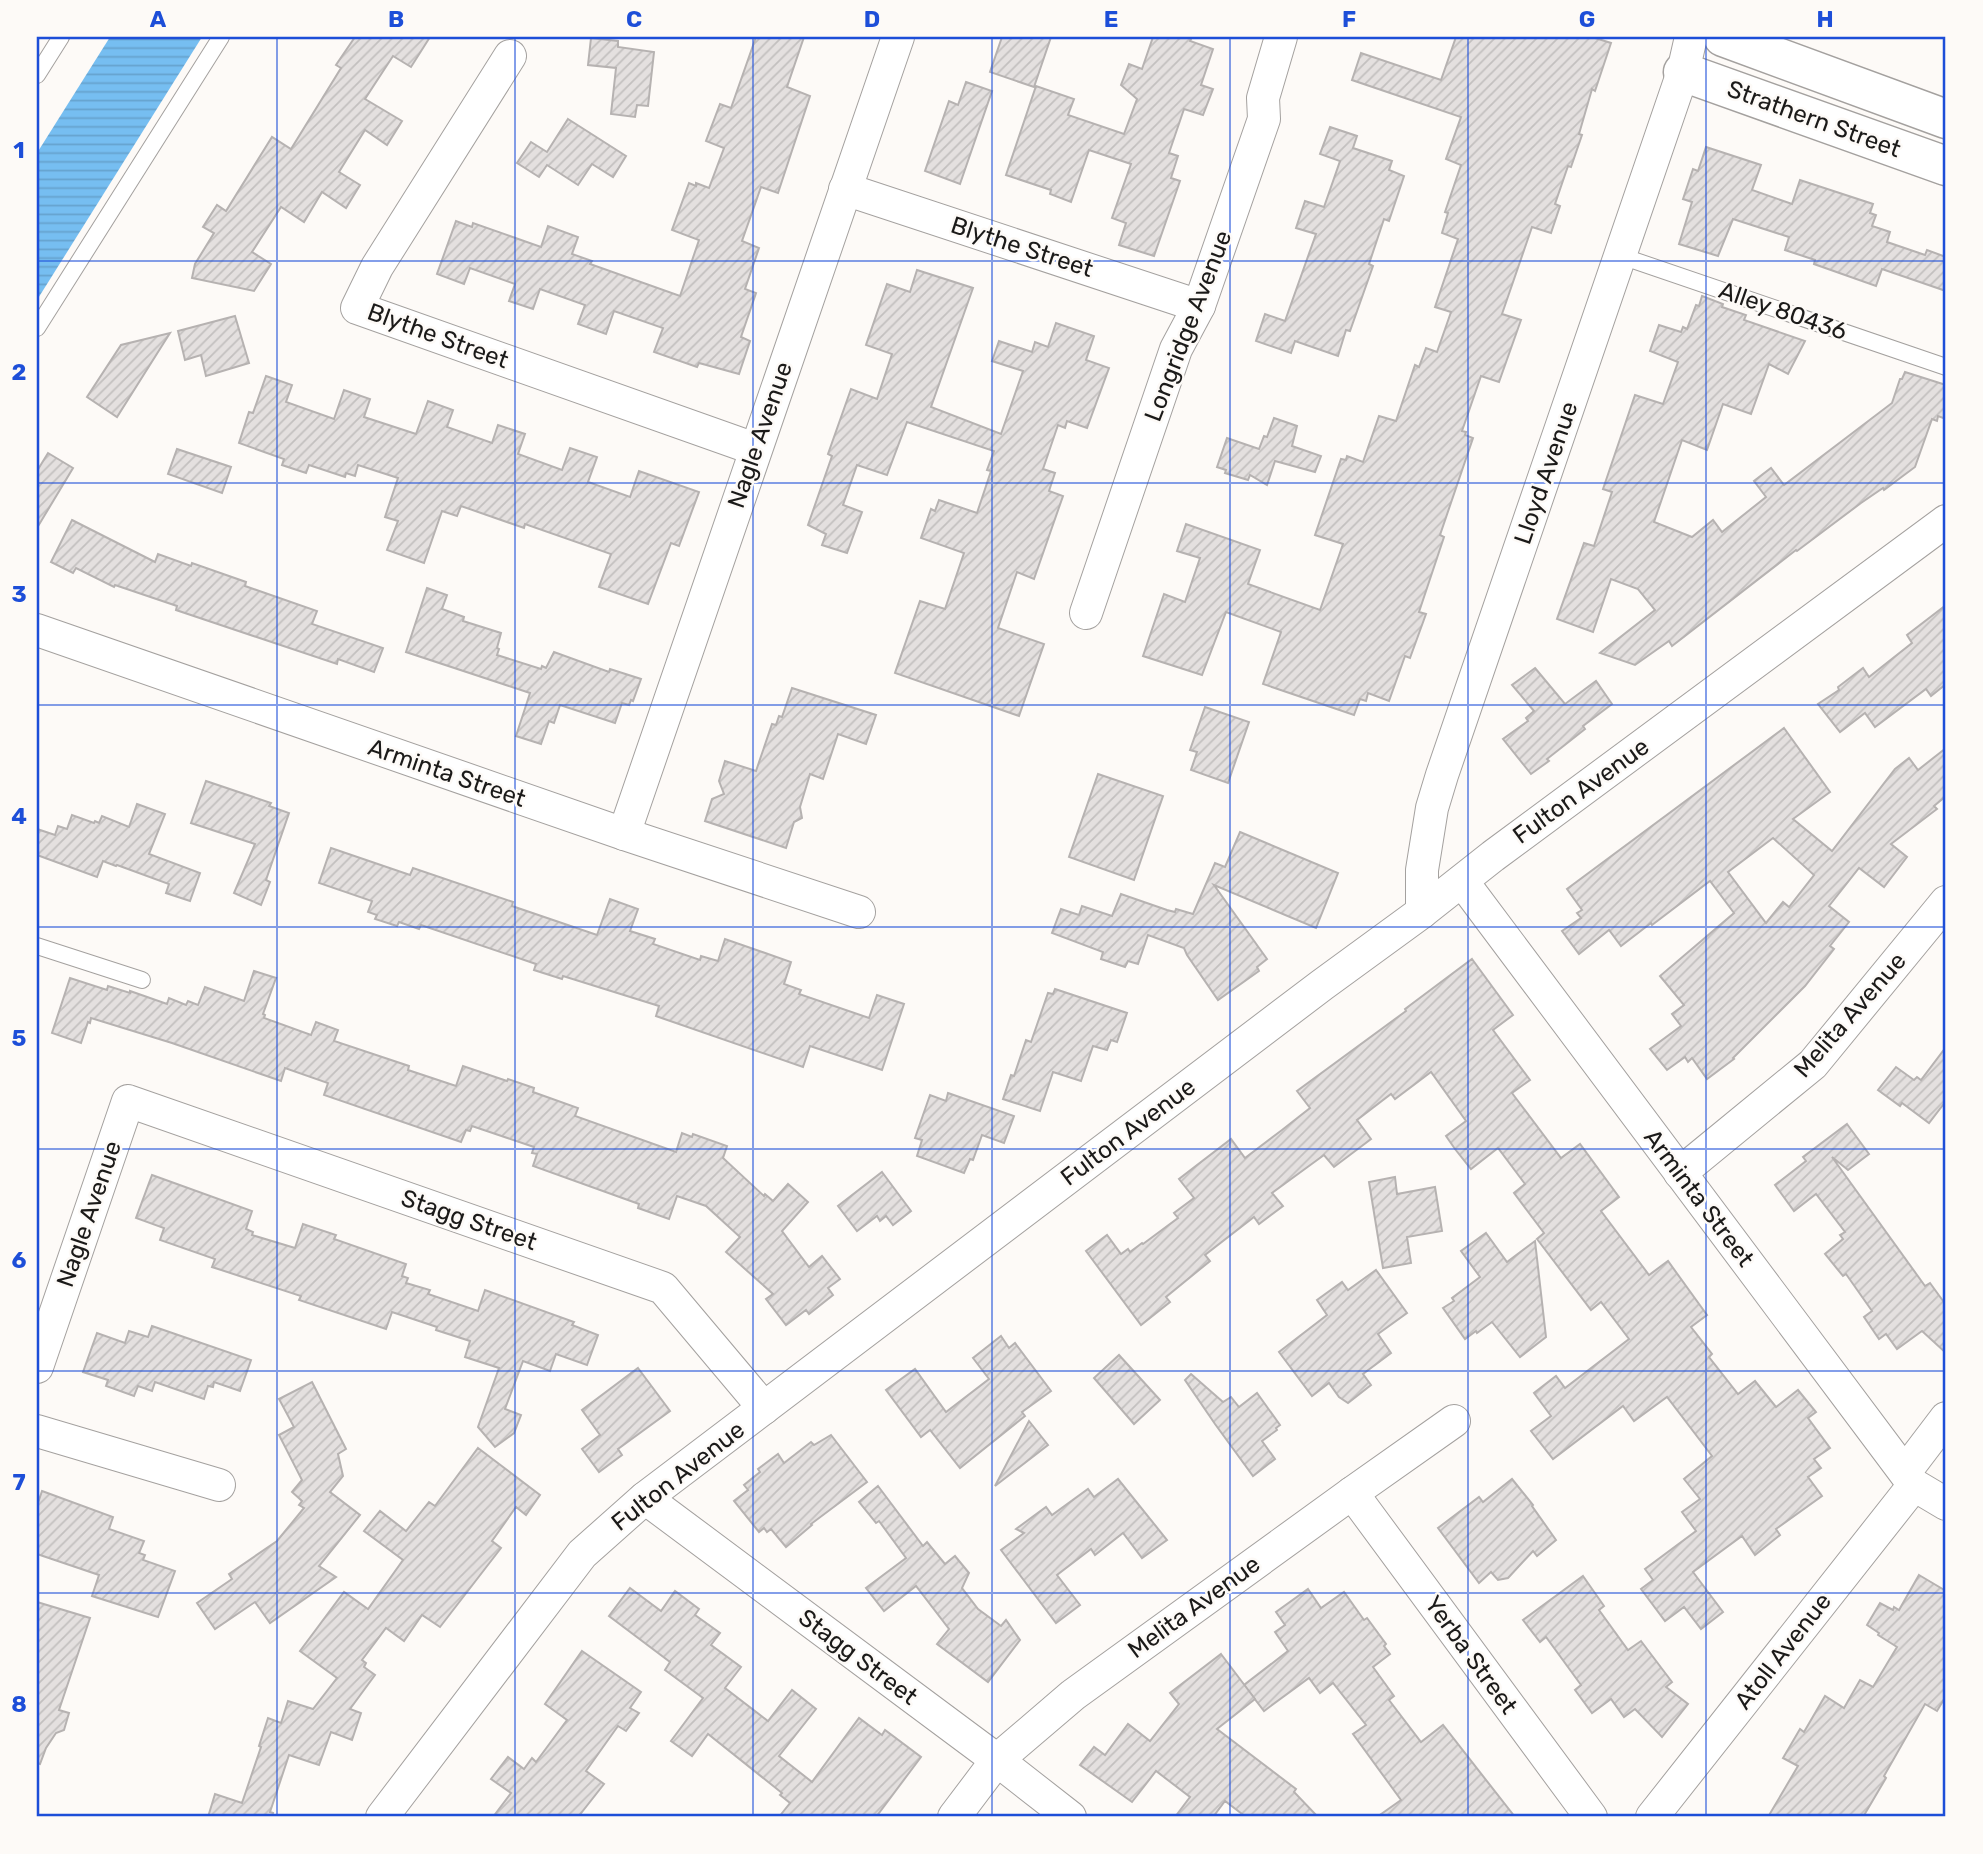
<svg xmlns="http://www.w3.org/2000/svg" width="1983" height="1854" viewBox="0 0 1983 1854" font-family="Rubik,sans-serif">
<style>
.water{fill:url(#water-rules)}
.building{fill:url(#building-hatch);stroke:#b6b2b1;stroke-width:2;fill-rule:evenodd}
.lines{fill:none;stroke-linecap:round;stroke-linejoin:round}
.service-casing{stroke:#a4a19f;stroke-width:18}
.minor-casing{stroke:#a4a19f;stroke-width:34}
.tertiary-casing{stroke:#a4a19f;stroke-width:41}
.service{stroke:#fff;stroke-width:16}
.minor{stroke:#fff;stroke-width:32}
.tertiary{stroke:#fff;stroke-width:38}
.grid{fill:none;stroke:#1d4ed8;stroke-width:2;stroke-opacity:0.55}
.labels{text-anchor:middle;dominant-baseline:central;stroke-width:5;stroke-linejoin:round;paint-order:stroke}
.street-label{font-size:24px;fill:#1b1a19;stroke:#fdfaf7}
.neatline{fill:none;stroke:#1d4ed8;stroke-width:2.5}
.grid-label{font-size:23px;text-anchor:middle;font-weight:bold;fill:#1d4ed8}
</style>
<defs>
<pattern id="water-rules" width="6" height="5" patternUnits="userSpaceOnUse" patternTransform="scale(1.75)"><rect width="6" height="5" fill="#76bef1"/><path d="M0 2.5h6" fill="none" stroke="#66a3ce"/></pattern>
<pattern id="building-hatch" width="6" height="6" patternUnits="userSpaceOnUse" patternTransform="scale(1.75)"><rect width="6" height="6" fill="#e4e0df"/><path d="M-1 1l2-2M0 6l6-6M5 7l2-2" fill="none" stroke="#c3c0bf"/></pattern>
</defs>
<rect width="100%" height="100%" fill="#fdfaf7"/>
<polygon class="water" points="110,37 202,37 37,300 37,153"/>
<g class="building">
<polygon points="355,37 430,37 411,67 393,56 365,99 402,121 387,145 365,130 339,172 360,185 346,208 322,192 304,222 281,207 252,252 271,264 254,291 192,278 195,264 214,233 203,227 217,205 226,211 272,137 291,149 341,68 336,65"/>
<polygon points="756,37 804,37 787,87 810,96 778,193 761,187 742,241 759,248 745,289 756,293 741,337 750,341 739,374 699,363 697,367 654,352 663,328 614,311 606,334 578,324 585,305 540,289 533,309 509,301 515,284 470,268 464,284 437,274 456,221 472,227 473,223 541,247 548,226 578,237 572,254 592,261 590,264 680,296 699,240 672,230 689,183 696,186 696,183 709,188 724,148 706,141 720,104 731,108"/>
<polygon points="1002,37 1051,37 1034,87 990,72"/>
<polygon points="1153,37 1192,37 1190,41 1213,49 1201,85 1213,89 1203,115 1184,109 1169,153 1178,156 1171,178 1180,181 1154,256 1119,245 1126,223 1112,218 1131,164 1089,150 1071,202 1050,194 1051,190 1006,175 1036,86 1074,99 1068,115 1124,134 1137,99 1121,85 1129,64 1142,69"/>
<polygon points="1456,37 1592,37 1611,43 1595,91 1592,89 1579,134 1582,135 1571,167 1568,166 1555,204 1560,206 1551,233 1532,227 1502,314 1521,320 1499,382 1481,376 1462,431 1466,432 1465,435 1473,438 1440,535 1444,537 1419,612 1426,614 1410,658 1405,656 1389,701 1368,693 1366,701 1360,699 1354,715 1263,684 1281,632 1226,612 1202,675 1143,656 1164,594 1185,602 1200,558 1177,551 1186,524 1260,550 1248,584 1320,610 1343,544 1315,535 1341,459 1346,460 1347,456 1363,462 1379,416 1396,421 1415,365 1419,367 1426,348 1437,352 1451,312 1435,307 1458,239 1442,233 1448,213 1445,212 1461,165 1446,159 1461,117 1352,80 1361,53 1441,80"/>
<polygon points="591,38 618,41 618,47 654,52 648,106 637,105 635,117 611,114 616,68 588,65"/>
<polygon points="966,82 992,91 960,184 925,171 949,101 958,105"/>
<polygon points="568,119 626,156 613,177 592,164 578,185 547,165 539,177 517,163 531,142 547,152"/>
<polygon points="1330,127 1357,136 1353,148 1392,161 1389,170 1404,176 1389,221 1384,219 1369,264 1373,266 1350,331 1346,330 1338,356 1295,341 1291,353 1256,341 1265,314 1285,321 1316,234 1296,228 1305,201 1324,207 1340,161 1320,154"/>
<polygon points="1706,147 1761,165 1752,190 1792,204 1800,180 1873,204 1870,213 1876,215 1872,226 1890,232 1887,242 1925,255 1927,250 1946,257 1946,291 1882,269 1876,286 1814,264 1815,260 1785,250 1789,237 1733,219 1718,256 1679,244 1692,202 1683,199 1693,169 1698,171"/>
<polygon points="917,270 973,288 931,407 1001,434 1023,371 992,361 999,341 1032,352 1035,342 1048,347 1056,323 1094,336 1086,360 1109,368 1087,428 1067,421 1065,428 1058,425 1043,469 1055,473 1049,491 1063,496 1034,579 1017,572 998,628 1044,644 1019,716 895,673 920,601 945,609 964,553 921,538 931,509 935,511 939,500 977,513 991,471 987,470 994,451 907,422 887,475 857,465 843,505 862,512 847,553 822,545 826,534 808,525 832,456 828,454 851,389 877,399 892,354 866,345 887,284 910,292"/>
<polygon points="1702,296 1723,304 1722,307 1746,315 1744,320 1805,341 1788,374 1769,364 1751,414 1723,404 1707,450 1682,440 1654,522 1692,537 1713,520 1722,532 1766,497 1754,481 1771,468 1784,485 1892,403 1900,379 1902,379 1905,372 1946,385 1946,419 1938,416 1937,421 1932,419 1915,467 1884,490 1883,488 1861,503 1797,551 1796,550 1672,646 1669,641 1635,665 1600,653 1655,610 1638,589 1611,579 1593,632 1557,619 1584,543 1594,546 1612,492 1603,489 1635,395 1663,404 1678,362 1650,351 1659,325 1681,332 1683,327 1687,329 1696,305 1699,306"/>
<polygon points="235,316 249,363 206,376 201,355 185,360 178,331"/>
<polygon points="170,333 117,417 87,397 121,345"/>
<polygon points="266,376 292,385 286,402 334,419 344,390 370,399 364,417 416,434 428,401 453,410 447,427 492,443 498,425 525,434 518,454 562,470 570,448 597,457 588,482 630,497 639,471 699,492 679,546 671,543 648,604 599,587 611,554 525,524 524,528 461,506 457,516 442,511 424,563 387,550 398,521 385,517 398,478 358,465 355,476 346,473 345,477 309,465 306,473 282,465 284,459 239,443 249,412 253,413"/>
<polygon points="1274,418 1297,426 1292,446 1321,456 1315,472 1275,461 1267,485 1250,475 1248,480 1225,473 1226,470 1217,467 1227,438 1259,449 1264,436 1267,437"/>
<polygon points="177,449 231,467 222,493 168,474"/>
<polygon points="48,453 73,468 37,528 37,471"/>
<polygon points="72,520 155,562 158,554 191,566 192,563 246,582 245,586 317,611 312,624 383,648 374,672 338,659 337,664 176,610 177,606 115,585 114,587 76,568 73,573 51,562"/>
<polygon points="427,588 447,595 442,609 464,617 463,621 501,633 497,648 499,649 497,655 541,669 542,666 546,668 554,652 609,672 610,669 641,679 633,701 631,700 629,705 622,703 615,723 560,705 554,723 549,721 541,744 516,736 530,693 406,652"/>
<polygon points="1946,605 1946,684 1931,696 1926,689 1875,727 1865,713 1840,732 1818,704 1839,690 1838,687 1863,668 1869,677 1912,643 1907,635"/>
<polygon points="1535,668 1565,704 1596,681 1612,704 1583,726 1585,729 1547,759 1549,761 1531,774 1503,739 1528,721 1526,718 1534,711 1512,685"/>
<polygon points="792,688 876,715 866,744 838,734 823,779 810,774 800,807 802,818 794,822 786,848 705,821 712,799 724,794 719,781 725,761 756,771 772,724 776,725 779,716 782,717"/>
<polygon points="1205,707 1249,722 1228,783 1191,770 1197,752 1190,750"/>
<path d="M1784,728L1830,792L1793,819L1832,851L1895,769L1909,758L1918,770L1946,748V796L1934,806L1937,809L1891,844L1907,857L1884,887L1859,868L1829,906L1849,922L1830,946L1834,949L1805,986L1733,1058L1734,1059L1707,1079L1692,1058L1688,1062L1685,1057L1667,1070L1650,1049L1681,1026L1672,1014L1684,1005L1660,976L1734,913L1710,881L1652,925L1651,923L1621,946L1609,930L1579,954L1562,931L1581,918L1577,913L1582,910L1567,889ZM1773,838L1814,875L1789,907L1783,902L1766,923L1728,872Z"/>
<polygon points="1098,774 1163,796 1134,880 1069,857"/>
<polygon points="206,781 271,803 269,806 289,813 266,880 270,882 261,905 234,893 255,844 191,823"/>
<polygon points="137,804 165,814 149,854 200,873 190,901 166,893 169,884 117,865 116,866 103,861 97,877 37,855 37,829 55,835 58,826 67,829 72,815 94,823 95,821 99,823 102,816 129,827"/>
<polygon points="1240,832 1338,873 1316,928 1214,885 1267,959 1257,967 1259,971 1218,1000 1187,955 1184,948 1148,935 1138,964 1128,961 1125,967 1101,959 1103,952 1052,933 1061,909 1079,915 1082,906 1112,916 1121,894 1167,910 1175,912 1176,909 1193,914 1215,863 1225,867"/>
<polygon points="331,848 410,875 413,868 513,902 512,906 597,935 610,899 638,909 630,931 655,939 653,944 700,960 701,956 718,961 725,939 791,962 784,984 801,990 799,994 869,1018 877,995 904,1004 882,1070 810,1046 803,1067 656,1016 659,1006 563,976 562,979 534,970 536,964 421,925 419,929 399,922 397,926 375,919 377,915 368,912 372,901 319,883"/>
<polygon points="1472,959 1513,1015 1493,1030 1530,1080 1512,1093 1561,1158 1580,1144 1619,1197 1601,1211 1649,1275 1668,1261 1707,1315 1691,1327 1712,1354 1709,1357 1738,1394 1755,1381 1776,1407 1798,1390 1816,1412 1808,1418 1830,1448 1814,1459 1821,1468 1808,1477 1822,1496 1776,1529 1780,1535 1755,1555 1742,1536 1693,1572 1723,1612 1701,1629 1684,1607 1665,1621 1641,1589 1653,1580 1645,1569 1696,1531 1682,1512 1700,1499 1684,1479 1712,1456 1667,1397 1634,1421 1623,1406 1553,1459 1531,1431 1551,1416 1534,1393 1556,1376 1565,1388 1629,1339 1601,1302 1591,1310 1537,1239 1544,1233 1514,1193 1525,1184 1498,1148 1471,1169 1455,1149 1446,1136 1466,1121 1431,1072 1395,1099 1391,1094 1357,1120 1371,1139 1334,1167 1324,1155 1272,1193 1283,1206 1259,1224 1254,1217 1205,1255 1210,1261 1166,1297 1170,1302 1141,1325 1086,1251 1107,1235 1121,1254 1128,1249 1130,1252 1142,1243 1143,1244 1178,1218 1174,1213 1194,1198 1179,1179 1231,1139 1245,1158 1282,1130 1310,1108 1297,1091 1406,1011 1405,1009"/>
<polygon points="254,971 276,978 263,1014 265,1015 264,1018 311,1035 316,1022 338,1030 334,1041 409,1066 408,1070 456,1086 463,1066 507,1081 508,1079 534,1088 533,1092 578,1108 575,1116 676,1152 682,1133 692,1137 693,1134 727,1146 723,1158 764,1196 765,1194 773,1201 788,1184 808,1202 782,1231 809,1267 822,1256 840,1279 828,1288 833,1295 809,1314 806,1310 786,1325 766,1299 773,1294 726,1252 740,1237 706,1206 677,1196 669,1219 638,1208 639,1204 533,1166 537,1154 532,1153 534,1147 472,1126 470,1131 466,1130 461,1142 324,1095 328,1083 285,1068 281,1081 172,1043 91,1018 90,1023 88,1022 81,1043 52,1033 70,978 107,990 108,986 130,993 130,991 167,1004 169,998 186,1005 188,1001 198,1005 205,987 244,1001"/>
<polygon points="1055,989 1127,1013 1117,1042 1111,1040 1107,1050 1093,1046 1081,1081 1053,1072 1040,1111 1003,1099 1011,1075 1014,1076 1026,1040 1031,1042 1048,993 1053,994"/>
<polygon points="1946,1047 1946,1101 1929,1123 1902,1103 1900,1106 1878,1090 1896,1067 1914,1080 1917,1077 1921,1080"/>
<polygon points="948,1093 1014,1116 1004,1143 982,1135 973,1160 970,1159 964,1173 917,1156 922,1140 915,1138 930,1095 946,1101"/>
<polygon points="1847,1124 1869,1154 1848,1170 1832,1157 1925,1286 1930,1283 1946,1305 1946,1353 1922,1331 1897,1349 1886,1334 1879,1339 1864,1317 1872,1311 1846,1274 1843,1276 1825,1254 1843,1239 1840,1235 1845,1232 1816,1194 1794,1211 1775,1185 1806,1161 1803,1157"/>
<polygon points="882,1172 911,1211 893,1225 886,1216 880,1221 877,1216 857,1231 838,1206"/>
<polygon points="152,1175 252,1211 246,1229 253,1232 252,1235 295,1248 303,1224 336,1235 334,1239 406,1264 402,1276 408,1278 406,1283 430,1290 428,1294 478,1311 485,1290 574,1322 572,1325 598,1335 587,1365 556,1354 550,1371 523,1361 505,1409 521,1415 514,1433 495,1447 478,1427 499,1368 465,1357 470,1341 436,1330 437,1327 392,1312 386,1329 299,1300 301,1296 212,1267 215,1259 160,1240 164,1228 136,1218"/>
<polygon points="1395,1177 1397,1194 1435,1187 1442,1231 1407,1237 1411,1263 1383,1268 1369,1182"/>
<polygon points="1486,1233 1507,1262 1535,1241 1546,1337 1520,1357 1492,1322 1477,1333 1476,1331 1465,1339 1443,1308 1454,1301 1452,1298 1480,1277 1461,1251"/>
<polygon points="1376,1270 1407,1313 1378,1334 1391,1353 1363,1374 1371,1385 1348,1403 1339,1397 1329,1383 1312,1396 1279,1352 1327,1315 1317,1300 1342,1282 1348,1290"/>
<polygon points="152,1326 251,1360 240,1391 214,1382 213,1387 208,1386 204,1399 155,1382 152,1391 138,1386 134,1396 106,1386 108,1380 83,1372 97,1333 125,1343 129,1331 148,1337"/>
<polygon points="1001,1336 1009,1348 1015,1343 1051,1391 1022,1412 1025,1416 960,1468 930,1430 921,1437 886,1390 915,1369 946,1412 989,1379 973,1358"/>
<polygon points="1119,1355 1160,1400 1134,1424 1094,1378"/>
<polygon points="638,1368 670,1411 618,1449 622,1455 599,1472 582,1449 600,1435 582,1410"/>
<polygon points="1191,1374 1223,1402 1231,1397 1239,1407 1257,1393 1280,1425 1276,1428 1277,1430 1262,1441 1275,1459 1253,1476 1215,1424 1185,1380"/>
<polygon points="312,1382 346,1449 338,1454 343,1476 330,1492 360,1515 319,1566 336,1577 270,1623 255,1602 215,1629 197,1603 232,1579 229,1574 277,1541 304,1508 299,1505 302,1501 292,1492 302,1480 279,1435 294,1427 279,1399"/>
<polygon points="1029,1421 1048,1445 995,1486"/>
<polygon points="831,1435 867,1482 811,1524 812,1525 786,1547 771,1529 767,1532 764,1528 759,1532 734,1501 748,1490 744,1485 760,1472 758,1469 778,1454 784,1463 811,1442 814,1445"/>
<polygon points="478,1448 540,1495 526,1515 516,1507 492,1541 501,1548 440,1627 422,1615 404,1641 386,1628 362,1660 366,1663 364,1667 375,1675 350,1709 361,1713 352,1740 331,1732 319,1765 289,1755 270,1812 273,1813 272,1817 208,1817 215,1794 242,1803 261,1747 259,1746 268,1718 281,1723 288,1701 313,1709 337,1678 300,1651 344,1592 368,1609 403,1560 364,1531 380,1511 406,1531 429,1502 435,1506"/>
<polygon points="1118,1479 1167,1540 1142,1558 1123,1533 1095,1555 1091,1549 1057,1575 1080,1605 1056,1623 1001,1550 1024,1533 1016,1529 1046,1507 1052,1515 1088,1489 1094,1497"/>
<polygon points="1512,1479 1533,1505 1532,1506 1556,1540 1537,1556 1533,1551 1508,1578 1498,1580 1491,1572 1479,1583 1438,1528 1479,1497 1483,1502"/>
<polygon points="878,1486 923,1546 927,1542 945,1564 955,1556 969,1573 962,1588 978,1609 1001,1626 1006,1620 1020,1640 988,1682 937,1644 949,1629 916,1586 884,1611 866,1588 906,1558 879,1521 876,1523 859,1502"/>
<polygon points="42,1491 113,1517 109,1529 144,1541 139,1553 145,1555 143,1560 175,1571 158,1617 92,1596 99,1575 37,1554 37,1506"/>
<polygon points="1919,1575 1946,1591 1946,1696 1937,1711 1925,1704 1884,1776 1886,1778 1863,1817 1768,1817 1798,1766 1783,1758 1800,1729 1804,1732 1825,1696 1844,1708 1860,1680 1873,1687 1897,1647 1878,1635 1879,1633 1867,1625 1880,1603 1893,1610 1894,1607 1899,1610"/>
<polygon points="1583,1576 1604,1606 1599,1610 1628,1650 1641,1641 1672,1682 1666,1687 1688,1704 1662,1737 1635,1709 1624,1717 1611,1699 1592,1713 1575,1690 1581,1685 1546,1637 1540,1642 1523,1620"/>
<polygon points="630,1588 661,1611 675,1591 699,1609 695,1615 720,1633 711,1645 741,1667 725,1688 768,1721 792,1690 816,1709 779,1756 812,1782 859,1718 882,1735 885,1730 921,1757 876,1817 779,1817 790,1803 780,1795 782,1793 708,1734 692,1756 671,1741 703,1698 665,1670 670,1662 609,1616"/>
<polygon points="1308,1589 1321,1608 1344,1592 1364,1620 1367,1618 1386,1644 1384,1646 1390,1654 1373,1667 1394,1696 1389,1700 1421,1742 1443,1725 1515,1817 1377,1817 1401,1800 1353,1734 1366,1725 1333,1683 1320,1693 1309,1678 1264,1711 1244,1685 1288,1651 1275,1632 1285,1625 1276,1612"/>
<polygon points="37,1602 90,1618 59,1710 69,1713 64,1730 56,1733 46,1748 40,1764 37,1763"/>
<polygon points="582,1651 641,1692 630,1708 639,1713 626,1731 618,1726 586,1771 604,1784 578,1817 493,1817 511,1793 491,1779 508,1757 524,1769 532,1758 536,1762 567,1720 545,1704"/>
<polygon points="1221,1654 1255,1699 1217,1729 1296,1789 1294,1792 1318,1817 1246,1817 1225,1801 1213,1817 1175,1817 1190,1797 1156,1771 1132,1802 1080,1765 1094,1747 1105,1755 1128,1724 1150,1741 1179,1704 1170,1693"/>
</g>
<g class="lines">
<defs>
<g id="service">
<polyline points="37,75 61,37"/>
<polyline points="1621,256 1946,367"/>
<polyline points="37,328 221,37"/>
<polyline points="37,946 142,980"/>
</g>
<g id="minor">
<polyline points="510,56 377,267 357,308 755,449"/>
<polyline points="845,189 1199,306"/>
<polyline points="1086,613 1176,349 1199,306 1264,119 1263,98 1281,37"/>
<polyline points="37,630 624,834 859,912"/>
<polyline points="624,834 898,37"/>
<polyline points="1462,881 1914,1485 1946,1504"/>
<polyline points="1422,912 1422,870 1432,808 1442,775 1683,72 1691,37"/>
<polyline points="1680,1173 1813,1064 1946,902"/>
<polyline points="37,1367 128,1101 663,1288 764,1408"/>
<polyline points="37,1431 219,1485"/>
<polyline points="1905,1472 1946,1418"/>
<polyline points="1352,1493 1591,1817"/>
<polyline points="645,1498 997,1760 1070,1817"/>
<polyline points="382,1817 582,1554 645,1498 1322,985 1422,912 1493,856 1946,521"/>
<polyline points="954,1817 997,1760 1073,1695 1352,1493 1454,1421"/>
<polyline points="1652,1817 1914,1485"/>
</g>
<g id="tertiary">
<polyline points="1723,37 1946,119"/>
<polyline points="1683,72 1946,166"/>
</g>
</defs>
<use href="#service" class="service-casing"/>
<use href="#minor" class="minor-casing"/>
<use href="#tertiary" class="tertiary-casing"/>
<use href="#service" class="service"/>
<use href="#minor" class="minor"/>
<use href="#tertiary" class="tertiary"/>
</g>
<path class="grid" d="M277,37V1817M515,37V1817M753,37V1817M992,37V1817M1230,37V1817M1468,37V1817M1706,37V1817M37,261H1946M37,483H1946M37,705H1946M37,927H1946M37,1149H1946M37,1371H1946M37,1593H1946"/>
<g class="labels">
<g class="street-label">
<text transform="translate(1814 119) rotate(20)">Strathern Street</text>
<text transform="translate(1022 247) rotate(18)">Blythe Street</text>
<text transform="translate(1783 311) rotate(19)">Alley 80436</text>
<text transform="translate(1188 326) rotate(-69)">Longridge Avenue</text>
<text transform="translate(438 336) rotate(20)">Blythe Street</text>
<text transform="translate(760 435) rotate(-71)">Nagle Avenue</text>
<text transform="translate(1546 473) rotate(-71)">Lloyd Avenue</text>
<text transform="translate(447 773) rotate(19)">Arminta Street</text>
<text transform="translate(1581 791) rotate(-36)">Fulton Avenue</text>
<text transform="translate(1850 1015) rotate(-49)">Melita Avenue</text>
<text transform="translate(1128 1132) rotate(-37)">Fulton Avenue</text>
<text transform="translate(1699 1198) rotate(53)">Arminta Street</text>
<text transform="translate(89 1214) rotate(-71)">Nagle Avenue</text>
<text transform="translate(469 1220) rotate(19)">Stagg Street</text>
<text transform="translate(678 1476) rotate(-38)">Fulton Avenue</text>
<text transform="translate(1194 1607) rotate(-36)">Melita Avenue</text>
<text transform="translate(1783 1651) rotate(-52)">Atoll Avenue</text>
<text transform="translate(1471 1655) rotate(54)">Yerba Street</text>
<text transform="translate(858 1657) rotate(37)">Stagg Street</text>
</g>
</g>
<rect width="1983" height="1854" fill="none" stroke="#fdfaf7" stroke-width="77"/>
<rect x="38" y="38" width="1906" height="1777" class="neatline"/>
<g class="grid-label">
<text x="158" y="27">A</text>
<text x="396" y="27">B</text>
<text x="634" y="27">C</text>
<text x="872" y="27">D</text>
<text x="1111" y="27">E</text>
<text x="1349" y="27">F</text>
<text x="1587" y="27">G</text>
<text x="1825" y="27">H</text>
<text x="19" y="158">1</text>
<text x="19" y="380">2</text>
<text x="19" y="602">3</text>
<text x="19" y="824">4</text>
<text x="19" y="1046">5</text>
<text x="19" y="1268">6</text>
<text x="19" y="1490">7</text>
<text x="19" y="1712">8</text>
</g>
</svg>
